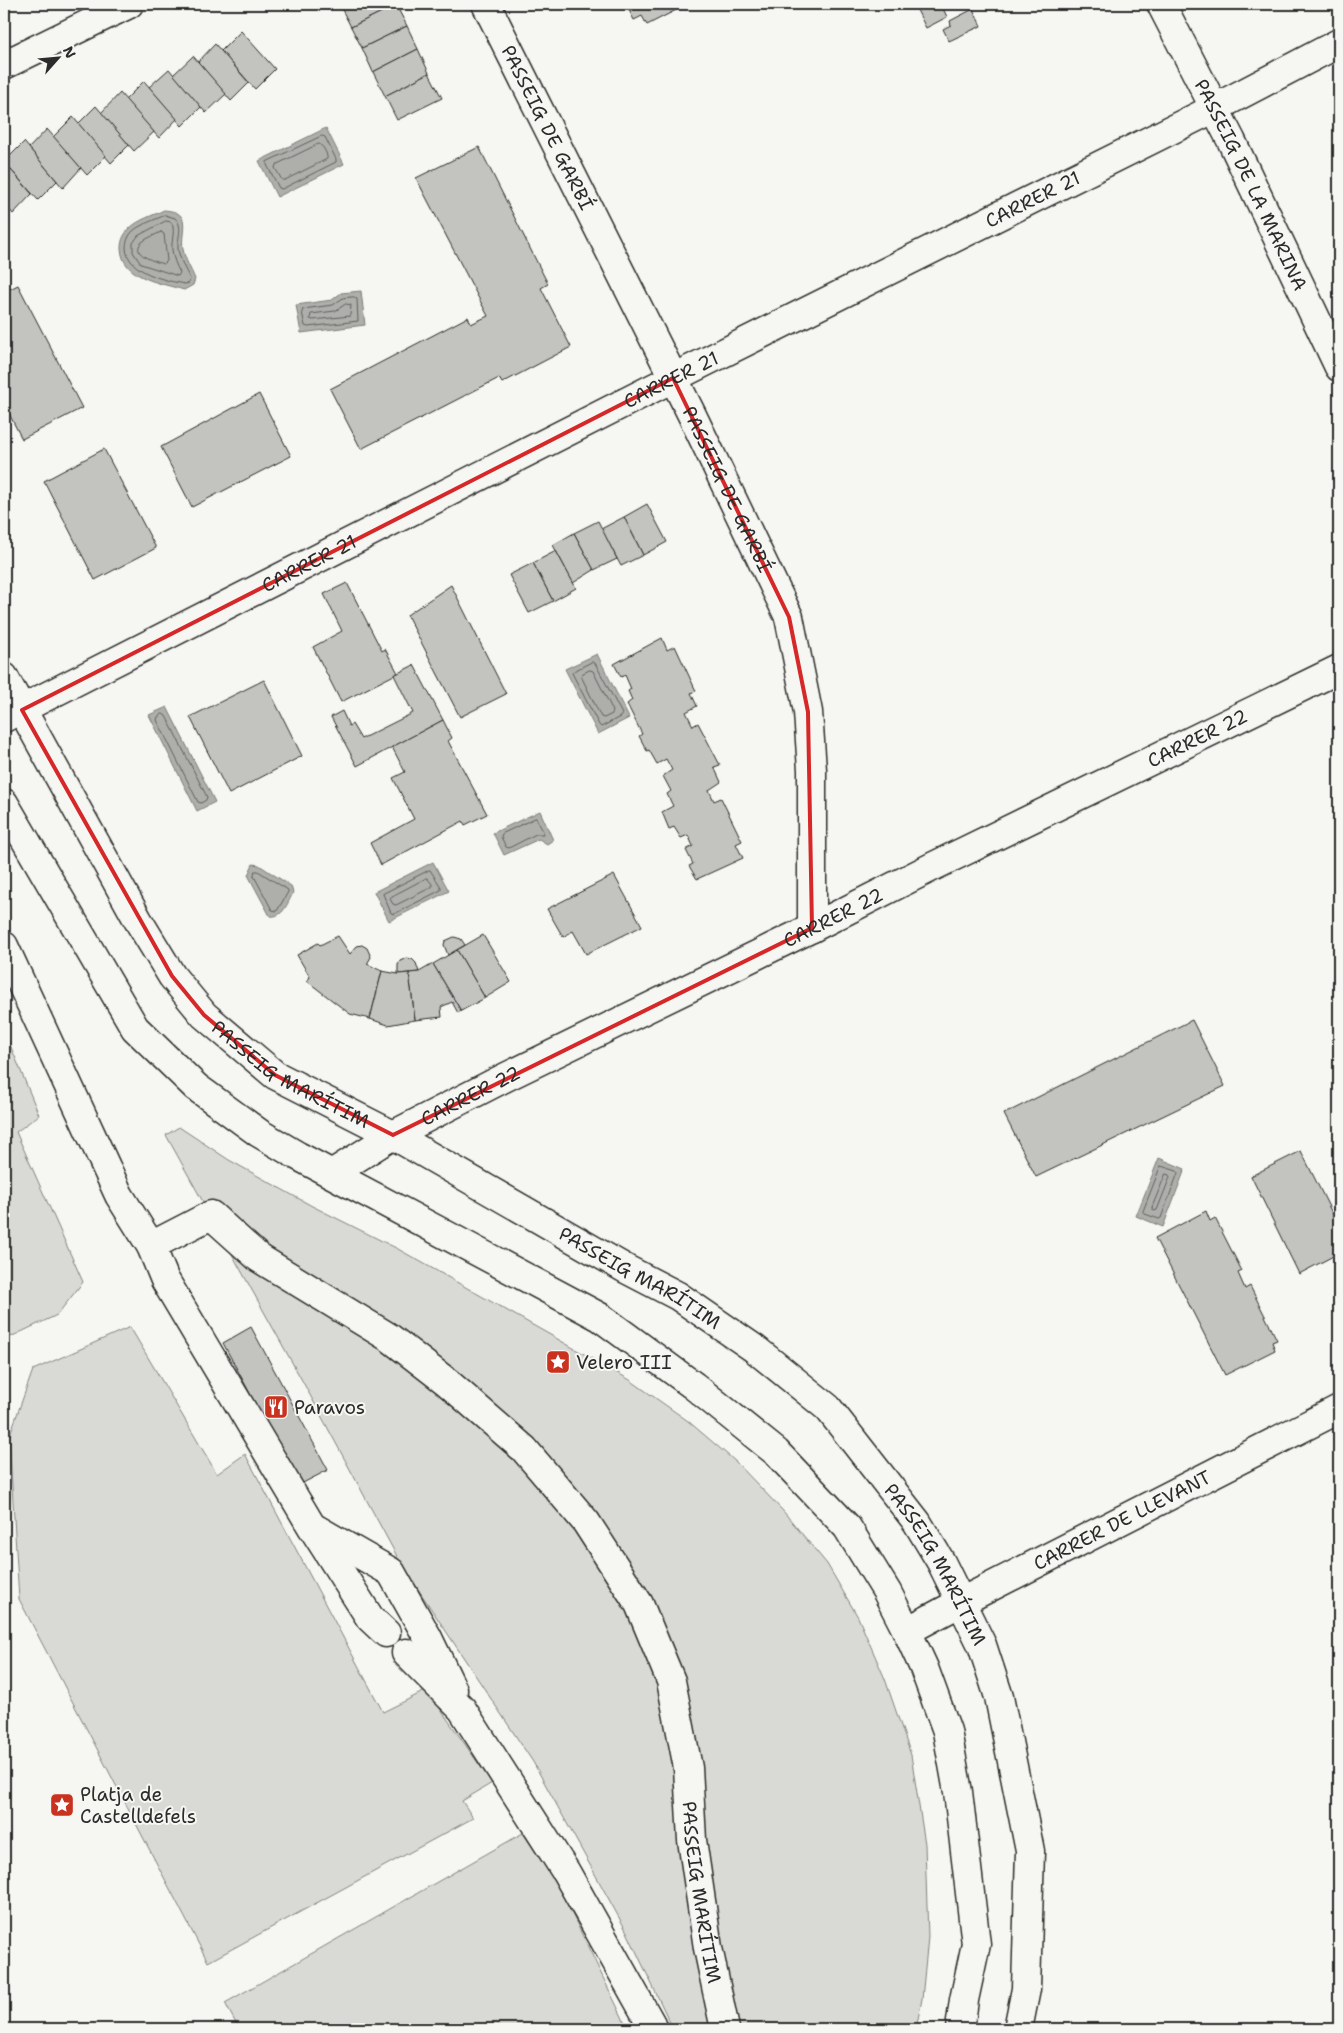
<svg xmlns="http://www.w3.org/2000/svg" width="1343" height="2033" viewBox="0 0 1343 2033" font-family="'Shantell Sans',sans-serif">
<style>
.green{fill:#d9d9d5;stroke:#828280}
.water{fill:#aeaeab;stroke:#7a7a78}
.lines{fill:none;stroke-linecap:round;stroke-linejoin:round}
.shore{stroke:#5f5f5e;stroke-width:1}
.building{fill:#c3c3c0;stroke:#2b2b2b}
.pedestrian-casing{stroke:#2b2b2b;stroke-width:31}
.minor-casing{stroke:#2b2b2b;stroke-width:31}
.tertiary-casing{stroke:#2b2b2b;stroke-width:31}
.pedestrian{stroke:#f6f6f2;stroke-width:28}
.minor{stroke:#f6f6f2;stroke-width:28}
.tertiary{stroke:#f6f6f2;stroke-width:28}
.marked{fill:none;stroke:#d62828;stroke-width:4;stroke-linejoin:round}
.labels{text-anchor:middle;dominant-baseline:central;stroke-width:4;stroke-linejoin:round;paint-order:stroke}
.street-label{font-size:19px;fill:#2b2b2b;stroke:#f6f6f2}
.poi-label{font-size:19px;fill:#2b2b2b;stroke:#f6f6f2;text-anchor:start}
</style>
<rect width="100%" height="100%" fill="#f6f6f2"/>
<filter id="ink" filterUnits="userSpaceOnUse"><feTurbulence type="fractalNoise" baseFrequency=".02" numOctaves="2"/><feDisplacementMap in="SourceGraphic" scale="10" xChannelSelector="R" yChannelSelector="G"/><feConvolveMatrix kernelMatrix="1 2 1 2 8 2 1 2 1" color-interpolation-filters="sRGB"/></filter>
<g filter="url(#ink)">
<g class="green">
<polygon points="4,1030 39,1115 16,1132 83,1282 57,1315 4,1340"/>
<polygon points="179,1127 229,1160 312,1206 398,1249 630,1380 688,1421 736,1462 783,1511 827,1564 858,1617 885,1679 911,1755 925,1844 928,1937 922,1999 916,2029 673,2029 627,1932 533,1762 400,1562 304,1384 166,1135"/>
<polygon points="130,1327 217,1474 245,1454 383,1712 427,1690 492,1783 462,1801 473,1818 208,1962 19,1599 9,1437 33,1370"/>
<polygon points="523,1833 558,1885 628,2029 239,2029 225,2003"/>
</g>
<g class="water">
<polygon points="326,128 344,164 277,197 259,161"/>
<path d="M164,210C194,212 180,230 183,249C185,260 191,269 195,279L193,285L184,290C162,283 122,279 121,248C121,240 124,234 130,228C138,220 154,215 164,210Z"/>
<polygon points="361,291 365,325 301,333 296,305 332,300 341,293"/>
<polygon points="597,654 629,718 598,734 565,669"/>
<polygon points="167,707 215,802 197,811 149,715"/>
<polygon points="540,811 553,840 547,844 539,839 504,855 493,833"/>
<polygon points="433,862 449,891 389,921 374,892"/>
<path d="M253,864L259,865L291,886L293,893C287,904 283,918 270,916L248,875Z"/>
<polygon points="1159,1158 1185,1169 1163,1227 1136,1216"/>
</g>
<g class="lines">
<g class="shore">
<polygon points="322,136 325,137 336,159 336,162 282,189 279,188 267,165 267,162"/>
<path d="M319,144C323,145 328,155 327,159L285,180H282L275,168L276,165Z"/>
<path d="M165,215L175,218C184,227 177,237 178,249C180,260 185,269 190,279L189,283L185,284C166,281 127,272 126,248C126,242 128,236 133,231C141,224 155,220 165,215Z"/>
<path d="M166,221L171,222C176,229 171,241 172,250C173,258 176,265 180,273L178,276L141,264L133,252V243L138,236Z"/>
<path d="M161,232L164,234L167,261L164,264C157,262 129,255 142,242C147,238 155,235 161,232Z"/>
<polygon points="354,297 357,299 358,321 308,327 305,326 302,312 303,309 333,305 343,298"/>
<polygon points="346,304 351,305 350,316 313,320 310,319 311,314 335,311"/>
<polygon points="592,662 595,663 622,714 620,717 601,727 599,725 572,673 574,671"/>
<polygon points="590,670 593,671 613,711 612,714 604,718 601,717 581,676 582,674"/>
<polygon points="163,714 166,716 207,797 206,800 201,803 198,802 157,720 158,717"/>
<polygon points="536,818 543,831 543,834 536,834 509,848 506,847 501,837 502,834"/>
<polygon points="430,870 441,887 441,890 394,914 391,913 383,894"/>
<polygon points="255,871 258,871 288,890 288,892 277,911 272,910 254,876"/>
<polygon points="427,878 432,884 432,887 396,905 393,904 390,899 391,897"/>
<polygon points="1161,1166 1177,1171 1178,1173 1161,1218 1159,1219 1145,1214 1143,1212"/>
<polygon points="1166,1174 1169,1175 1170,1177 1157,1210 1154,1211 1152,1208"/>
</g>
</g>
<g class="building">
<polygon points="339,4 395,4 396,5 351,27"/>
<polygon points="626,4 688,4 647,25 642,16 634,20"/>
<polygon points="914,4 941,4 947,17 926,28"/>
<polygon points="396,5 407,26 362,48 351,27"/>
<polygon points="973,9 981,26 949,41 943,29 951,25 950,21"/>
<polygon points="407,26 418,49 373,72 362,48"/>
<polygon points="241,31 275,69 255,89 221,51"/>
<polygon points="215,44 249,83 231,101 198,62"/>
<polygon points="418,49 429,73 385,96 373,72"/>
<polygon points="193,56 226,94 206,113 173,75"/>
<polygon points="169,69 201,107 182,126 149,87"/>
<polygon points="429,73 442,98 397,120 385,96"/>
<polygon points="144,81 177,119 159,138 125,100"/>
<polygon points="120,93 154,132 134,151 101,113"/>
<polygon points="96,106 129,145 111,163 78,124"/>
<polygon points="73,117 106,156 87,175 53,137"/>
<polygon points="47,129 81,168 63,188 29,148"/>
<polygon points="24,142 57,181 38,200 4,162"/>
<polygon points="479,147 548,284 541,288 571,347 502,383 499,378 361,449 330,389 468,317 471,324 488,316 416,178"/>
<polygon points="4,162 32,194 13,214 4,203"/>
<polygon points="18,285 82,408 22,439 4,404 4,292"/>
<polygon points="259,394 291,456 192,507 161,447"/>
<polygon points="104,449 156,548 95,580 44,481"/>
<polygon points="647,504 667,542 643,555 624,517"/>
<polygon points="624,517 643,555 621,566 601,529"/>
<polygon points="598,521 617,559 594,570 574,533"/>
<polygon points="574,533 594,570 573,583 553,545"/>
<polygon points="556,551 576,588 553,601 533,563"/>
<polygon points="533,563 553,601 529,613 509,575"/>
<polygon points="347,583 382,651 385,649 398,673 341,702 313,647 342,631 324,594"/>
<polygon points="451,585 506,694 460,717 407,615"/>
<polygon points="662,638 667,650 675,646 696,691 691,693 697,706 686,712 693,726 698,723 720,765 714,767 721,782 709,790 714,801 721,798 742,841 736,844 743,858 697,879 689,866 693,864 686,850 693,846 688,835 681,838 674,827 669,829 662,812 673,806 667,794 671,791 663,776 672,770 666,759 657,764 649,750 647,751 639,736 642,734 627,704 632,700 628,691 631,689 625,675 621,677 614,664"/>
<polygon points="414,665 443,720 357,766 331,717 342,711 349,726 352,724 361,739 413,713 394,675"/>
<polygon points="264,680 302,756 229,794 190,717"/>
<polygon points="443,720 452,738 448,741 487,814 465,825 463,821 381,865 370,843 414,819 393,778 405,772 392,747"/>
<polygon points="614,875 642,926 586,954 573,931 563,937 547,909"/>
<polygon points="483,935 511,982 485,998 457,950"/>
<polygon points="338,936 350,954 357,946 362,945 367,948 371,957 367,964 382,971 370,1019 350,1014 307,981 310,977 297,955 318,943 320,945"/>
<polygon points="454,937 461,939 465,945 448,955 444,945 445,941"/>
<polygon points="457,950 485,998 461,1011 433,964"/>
<polygon points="407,958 412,959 416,963 419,972 398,974 398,965 400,961"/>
<polygon points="433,964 461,1011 458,1013 452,1002 441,1007 442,1017 415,1020 409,973 419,972"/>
<polygon points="382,971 398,974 409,973 415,1020 388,1025 370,1019"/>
<polygon points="1192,1020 1225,1086 1036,1177 1004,1114"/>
<polygon points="1301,1151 1339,1227 1339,1253 1299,1274 1251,1176"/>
<polygon points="1206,1211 1210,1221 1215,1218 1242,1271 1238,1273 1245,1289 1250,1286 1277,1340 1272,1342 1275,1350 1225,1375 1155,1238"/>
<polygon points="251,1327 328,1470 299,1485 223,1343"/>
</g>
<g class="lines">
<defs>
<g id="pedestrian">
<polyline points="4,946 119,1195 151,1246 165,1280 312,1527 370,1618 386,1633"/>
<path id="s1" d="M151,1246L211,1215L259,1258L390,1338L447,1382L524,1449L586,1522L639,1604L671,1681L688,1768L692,1840L708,1948L725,2029"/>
<polyline points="316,1529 391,1572 427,1636 453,1690"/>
<polyline points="406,1653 462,1709 566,1872 654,2029"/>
</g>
<g id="minor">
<path id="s2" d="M486,4L691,413L789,617L808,712L812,770V928"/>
<path id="s3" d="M1161,4L1231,140L1339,367"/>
<polyline points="4,65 129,4"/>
<path id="s4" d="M4,677L138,920L172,976L204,1015L275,1075L393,1135L626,1269L678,1296L755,1349L828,1408L917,1522L941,1562L982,1645L999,1697L1030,1851L1026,1989L1018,2029"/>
<path id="s5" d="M4,718L673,378L1215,108L1339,43"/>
<polyline points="4,803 135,1028 196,1087 259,1133 298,1156 600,1317 694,1386 776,1452 847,1527 887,1592 907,1631 924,1668 947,1731 958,1792 976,1944 964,2000 960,2029"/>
<path id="s6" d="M333,1173L393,1135L504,1078L812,928L934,866L1339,669"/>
</g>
<g id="tertiary">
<path id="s7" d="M907,1631L961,1602L1339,1409"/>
</g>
</defs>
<use href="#pedestrian" class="pedestrian-casing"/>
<use href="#minor" class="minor-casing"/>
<use href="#tertiary" class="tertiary-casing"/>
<use href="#pedestrian" class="pedestrian"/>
<use href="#minor" class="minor"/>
<use href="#tertiary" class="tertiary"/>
</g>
</g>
<path class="marked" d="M673,378L789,617L808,712L812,928L393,1135L275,1075L204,1015L172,976L22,710Z"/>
<defs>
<symbol id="sight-square" viewBox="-11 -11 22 22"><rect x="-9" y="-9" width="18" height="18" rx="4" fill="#c8321e" stroke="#f6f6f2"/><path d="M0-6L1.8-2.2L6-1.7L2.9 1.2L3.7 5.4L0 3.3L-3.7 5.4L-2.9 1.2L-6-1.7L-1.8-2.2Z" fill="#fff"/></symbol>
<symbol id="restaurant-square" viewBox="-11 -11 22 22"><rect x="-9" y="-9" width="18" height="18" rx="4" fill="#c8321e" stroke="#f6f6f2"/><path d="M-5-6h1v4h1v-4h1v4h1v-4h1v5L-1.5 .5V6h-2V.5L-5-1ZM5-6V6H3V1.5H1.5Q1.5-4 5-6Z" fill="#fff"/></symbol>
</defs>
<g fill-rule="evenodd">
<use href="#sight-square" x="544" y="1348" width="28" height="28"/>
<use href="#restaurant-square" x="262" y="1393" width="28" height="28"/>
<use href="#sight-square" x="48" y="1791" width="28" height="28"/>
</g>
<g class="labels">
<g class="street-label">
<text stroke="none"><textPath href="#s2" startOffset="138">PASSEIG DE GARBÍ</textPath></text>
<text stroke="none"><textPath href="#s3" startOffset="202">PASSEIG DE LA MARINA</textPath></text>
<text stroke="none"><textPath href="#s5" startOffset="1152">CARRER 21</textPath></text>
<text stroke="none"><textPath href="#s5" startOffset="748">CARRER 21</textPath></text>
<text stroke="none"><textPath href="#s2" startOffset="542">PASSEIG DE GARBÍ</textPath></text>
<text stroke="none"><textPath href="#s5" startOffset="342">CARRER 21</textPath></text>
<text stroke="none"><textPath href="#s6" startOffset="968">CARRER 22</textPath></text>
<text stroke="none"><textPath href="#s6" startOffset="562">CARRER 22</textPath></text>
<text stroke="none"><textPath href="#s4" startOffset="499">PASSEIG MARÍTIM</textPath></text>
<text stroke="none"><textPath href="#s6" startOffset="158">CARRER 22</textPath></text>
<text stroke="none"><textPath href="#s4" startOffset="904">PASSEIG MARÍTIM</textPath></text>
<text stroke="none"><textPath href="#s7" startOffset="242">CARRER DE LLEVANT</textPath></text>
<text stroke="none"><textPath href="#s4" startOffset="1324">PASSEIG MARÍTIM</textPath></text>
<text stroke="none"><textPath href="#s1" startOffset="950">PASSEIG MARÍTIM</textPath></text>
</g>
<g class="poi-label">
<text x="576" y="1362">Velero III</text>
<text x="294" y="1407">Paravos</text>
<text x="80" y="1794">Platja de<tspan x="80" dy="22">Castelldefels</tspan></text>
</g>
</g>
<rect width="1343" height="2033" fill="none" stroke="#f6f6f2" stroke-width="20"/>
<rect x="10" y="10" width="1323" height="2013" fill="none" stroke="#2b2b2b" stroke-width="2" filter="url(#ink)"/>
<g transform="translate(58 58) rotate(63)" stroke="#f6f6f2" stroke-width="4" paint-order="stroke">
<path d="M0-4L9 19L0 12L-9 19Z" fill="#2b2b2b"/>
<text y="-8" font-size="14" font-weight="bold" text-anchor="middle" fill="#2b2b2b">N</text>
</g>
</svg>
